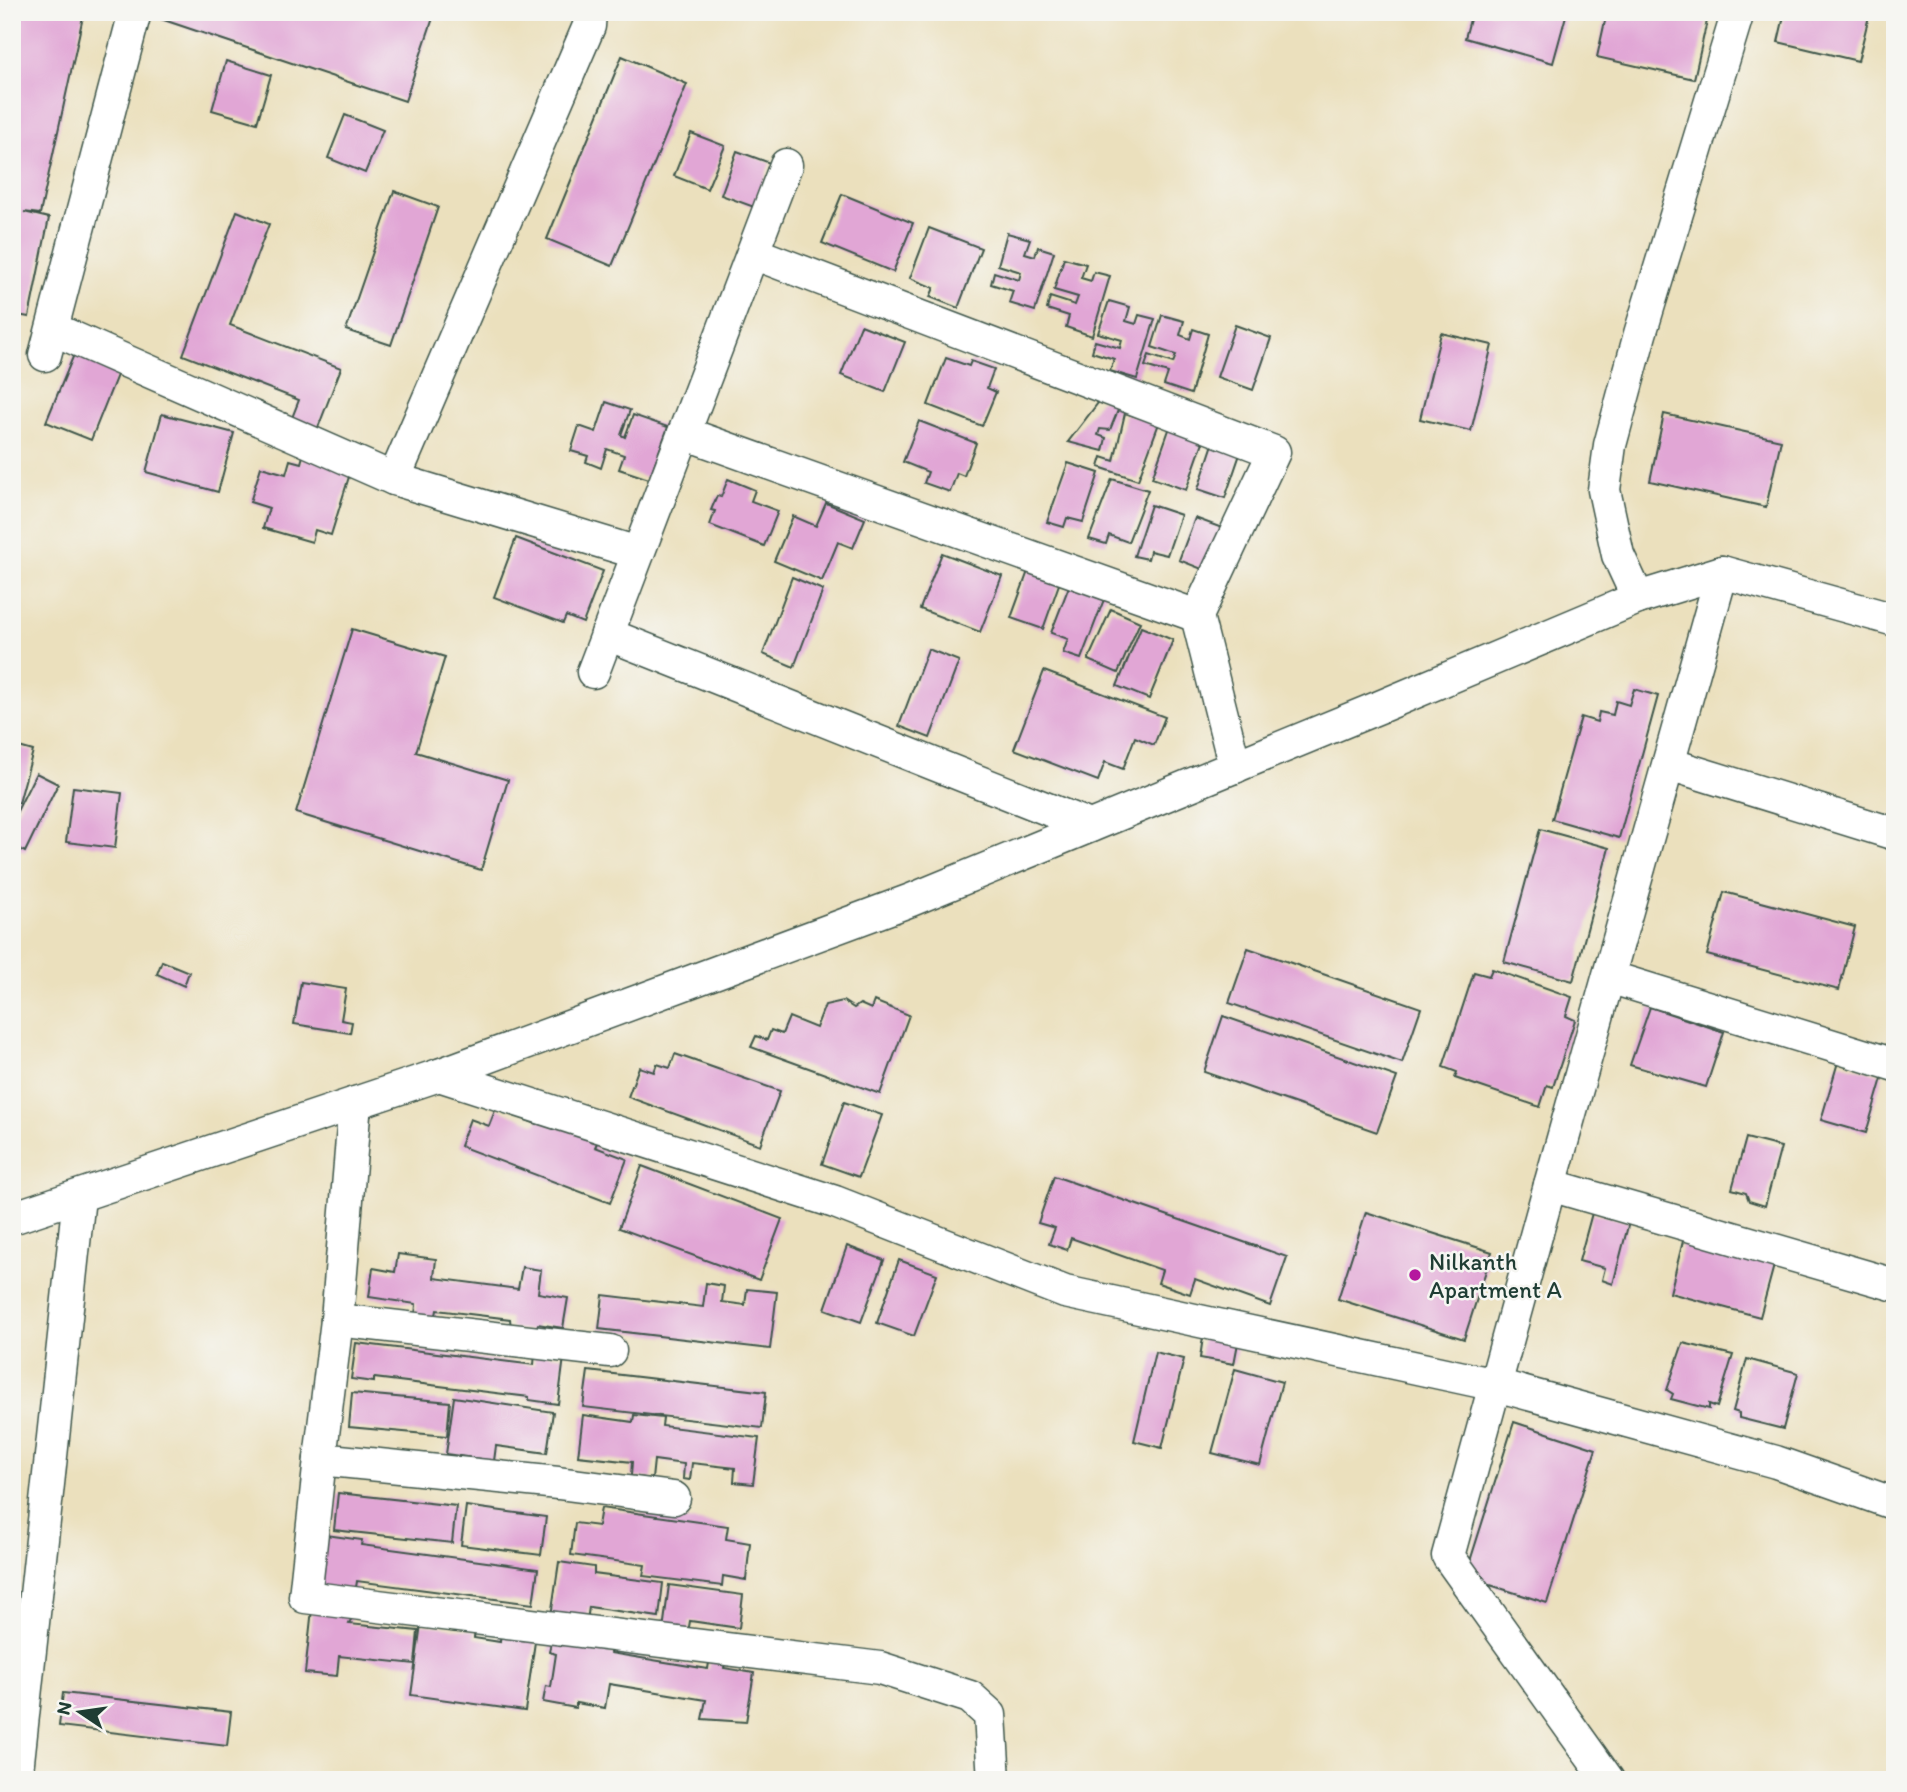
<svg xmlns="http://www.w3.org/2000/svg" width="1907" height="1792" viewBox="0 0 1907 1792" font-family="Itim,sans-serif">
<style>
.building{fill:#e1a6d5}
.lines{fill:none;stroke-linecap:round;stroke-linejoin:round}
.minor-casing{stroke:#3e5549;stroke-width:35}
.minor{stroke:#fff;stroke-width:32}
.poi-dot{fill:#b5179e;stroke:#f6f6f2;stroke-width:2.5}
.labels{text-anchor:middle;dominant-baseline:central;stroke-width:5;stroke-linejoin:round;paint-order:stroke}
.poi-label{font-size:24px;fill:#1f3d34;stroke:#f6f6f2;text-anchor:start}
</style>
<rect width="100%" height="100%" fill="#f6f6f2"/>
<filter id="ink" filterUnits="userSpaceOnUse"><feTurbulence type="fractalNoise" baseFrequency=".0143" numOctaves="2"/><feDisplacementMap in="SourceGraphic" scale="14" xChannelSelector="R" yChannelSelector="G"/><feConvolveMatrix kernelMatrix="1 2 1 2 8 2 1 2 1" color-interpolation-filters="sRGB"/></filter>
<filter id="wash" filterUnits="userSpaceOnUse"><feTurbulence type="fractalNoise" baseFrequency=".00686" numOctaves="4" result="noise"/><feDisplacementMap in="SourceGraphic" scale="28" xChannelSelector="R" yChannelSelector="G"/><feGaussianBlur stdDeviation="1.57" result="paint"/><feColorMatrix in="noise" values="0 0 0 0 0 0 0 0 0 0 0 0 0 0 0 0 0 1.4 0 .05"/><feComposite in="paint" operator="in"/></filter>
<g filter="url(#wash)">
<rect width="100%" height="100%" fill="#ebe0bd"/>
<g id="blocks">
<g class="building">
<polygon points="12,12 84,12 40,214 24,212 49,218 29,317 12,314"/>
<polygon points="140,12 435,12 405,101"/>
<polygon points="1472,12 1567,12 1553,63 1465,38"/>
<polygon points="1607,12 1709,12 1694,79 1597,57"/>
<polygon points="1785,12 1870,12 1858,61 1778,42"/>
<polygon points="622,56 687,84 612,266 547,239"/>
<polygon points="226,61 271,75 257,123 212,110"/>
<polygon points="345,115 383,130 365,173 328,158"/>
<polygon points="691,133 725,146 707,189 674,176"/>
<polygon points="737,151 770,163 754,207 721,195"/>
<polygon points="394,191 438,207 391,345 346,330"/>
<polygon points="842,194 913,223 893,272 822,243"/>
<polygon points="237,211 269,224 230,325 341,368 314,438 288,428 299,400 183,355"/>
<polygon points="929,228 981,248 958,308 930,297 934,288 910,278"/>
<polygon points="1007,233 1030,239 1025,253 1035,256 1038,247 1054,252 1035,311 1009,303 1013,291 991,284 994,272 1019,280 1021,272 998,265"/>
<polygon points="1064,258 1086,264 1081,278 1091,281 1094,272 1110,276 1092,336 1066,327 1069,316 1047,309 1050,297 1075,305 1078,297 1054,290"/>
<polygon points="1109,301 1130,307 1126,321 1136,324 1139,315 1155,319 1137,379 1110,371 1114,359 1092,352 1095,341 1120,348 1122,340 1098,333"/>
<polygon points="1162,315 1184,321 1180,335 1190,339 1193,329 1208,334 1191,394 1164,385 1168,373 1145,366 1149,355 1173,363 1176,355 1152,347"/>
<polygon points="861,325 905,342 885,392 841,375"/>
<polygon points="1235,325 1271,338 1253,390 1217,377"/>
<polygon points="1441,333 1492,345 1471,431 1420,419"/>
<polygon points="75,352 119,370 91,440 46,422"/>
<polygon points="946,358 969,366 971,361 994,369 987,388 996,392 982,426 928,405"/>
<polygon points="1101,399 1121,403 1110,430 1100,429 1098,435 1106,438 1103,451 1068,442"/>
<polygon points="606,402 630,410 621,435 625,437 633,415 668,427 649,479 619,469 624,455 607,449 601,468 586,462 588,456 571,451 579,426 596,432"/>
<polygon points="1125,413 1147,420 1162,415 1138,480 1099,467 1102,457 1114,461"/>
<polygon points="162,414 234,433 218,492 146,472"/>
<polygon points="1664,414 1781,440 1766,507 1650,481"/>
<polygon points="919,421 976,443 964,476 957,473 950,492 924,483 928,472 903,462"/>
<polygon points="1171,424 1205,436 1186,490 1152,478"/>
<polygon points="1213,444 1240,454 1225,498 1198,489"/>
<polygon points="304,452 352,467 331,535 315,530 312,542 263,528 269,508 250,502 261,467 286,474 290,460 301,463"/>
<polygon points="1068,463 1099,473 1083,522 1067,518 1064,527 1047,522"/>
<polygon points="728,479 755,490 751,501 778,511 764,546 710,525 715,511 711,510 717,496 721,497"/>
<polygon points="1112,479 1148,490 1128,542 1109,535 1106,544 1089,539"/>
<polygon points="826,503 865,519 853,548 838,542 822,581 774,561 793,516 816,526"/>
<polygon points="1151,505 1181,515 1167,555 1150,551 1148,559 1134,556"/>
<polygon points="1195,518 1233,532 1212,573 1179,560"/>
<polygon points="516,538 603,571 583,623 566,616 563,623 494,597"/>
<polygon points="942,553 1002,576 980,632 920,609"/>
<polygon points="1031,563 1063,573 1043,629 1011,618"/>
<polygon points="1073,576 1108,589 1081,659 1063,653 1068,639 1051,633"/>
<polygon points="792,577 823,590 794,667 763,654"/>
<polygon points="1111,609 1140,622 1118,673 1088,660"/>
<polygon points="1141,627 1173,640 1149,699 1117,686"/>
<polygon points="352,629 445,657 416,752 508,780 481,870 296,813"/>
<polygon points="928,649 959,661 930,738 899,726"/>
<polygon points="1044,671 1165,717 1154,745 1135,737 1123,769 1105,762 1098,781 1014,749"/>
<polygon points="1634,689 1658,696 1619,838 1552,819 1581,717 1597,722 1599,712 1613,715 1616,701 1629,705"/>
<polygon points="12,745 33,751 19,803 12,801"/>
<polygon points="36,773 58,784 25,852 12,845 12,821"/>
<polygon points="73,787 122,793 115,848 66,842"/>
<polygon points="1540,829 1609,848 1573,981 1504,962"/>
<polygon points="1724,892 1855,927 1839,990 1707,955"/>
<polygon points="1248,948 1421,1008 1402,1063 1229,1003"/>
<polygon points="162,961 189,972 184,986 157,974"/>
<polygon points="1492,969 1572,997 1566,1016 1575,1020 1553,1087 1547,1085 1540,1107 1455,1078 1457,1072 1443,1067 1474,972 1489,976"/>
<polygon points="301,982 346,989 341,1020 352,1022 350,1033 294,1024"/>
<polygon points="843,1001 854,1008 860,1004 871,1009 874,1001 909,1015 880,1094 751,1047 756,1036 767,1040 771,1030 782,1034 789,1017 816,1028 825,1005"/>
<polygon points="1650,1007 1724,1032 1706,1087 1630,1065"/>
<polygon points="1223,1016 1397,1077 1377,1132 1204,1072"/>
<polygon points="675,1054 780,1091 760,1145 628,1097 639,1067 654,1072 657,1064 670,1068"/>
<polygon points="1838,1062 1883,1075 1866,1133 1821,1120"/>
<polygon points="844,1102 882,1115 859,1177 822,1164"/>
<polygon points="496,1108 536,1124 539,1118 598,1141 595,1147 627,1159 610,1203 460,1146 470,1119 489,1126"/>
<polygon points="1746,1138 1781,1147 1765,1206 1749,1201 1746,1193 1732,1189"/>
<polygon points="642,1166 782,1219 759,1280 619,1228"/>
<polygon points="1054,1176 1287,1257 1270,1306 1195,1279 1190,1294 1158,1283 1162,1270 1071,1238 1067,1250 1049,1244 1055,1228 1038,1223"/>
<polygon points="1366,1212 1492,1252 1464,1339 1338,1299"/>
<polygon points="1592,1213 1629,1222 1613,1284 1602,1280 1605,1268 1579,1261"/>
<polygon points="1685,1233 1776,1258 1760,1317 1670,1293"/>
<polygon points="847,1246 884,1260 861,1322 825,1309"/>
<polygon points="398,1254 436,1259 434,1278 518,1289 522,1267 541,1270 538,1293 568,1298 563,1328 538,1324 535,1331 511,1328 510,1319 437,1310 435,1320 415,1317 416,1304 369,1297 373,1268 395,1272"/>
<polygon points="899,1260 937,1274 914,1336 877,1323"/>
<polygon points="706,1283 724,1286 722,1302 745,1305 747,1289 777,1292 770,1349 599,1329 603,1295 703,1307"/>
<polygon points="1203,1337 1238,1343 1234,1364 1200,1358"/>
<polygon points="356,1343 534,1365 535,1353 564,1357 558,1404 529,1400 529,1397 374,1378 374,1382 351,1379"/>
<polygon points="1683,1343 1733,1355 1717,1407 1709,1404 1709,1409 1671,1399 1673,1394 1667,1390"/>
<polygon points="1155,1352 1184,1359 1162,1448 1134,1441"/>
<polygon points="1747,1359 1798,1373 1783,1429 1739,1418 1739,1413 1733,1411"/>
<polygon points="1235,1369 1282,1382 1260,1465 1212,1453"/>
<polygon points="588,1371 766,1392 762,1428 583,1407"/>
<polygon points="352,1393 450,1402 447,1436 349,1427"/>
<polygon points="454,1397 553,1412 547,1453 496,1446 494,1461 446,1454"/>
<polygon points="583,1415 633,1422 634,1415 663,1418 662,1426 759,1438 753,1484 734,1482 735,1468 692,1463 690,1480 683,1479 684,1464 654,1460 652,1479 631,1476 632,1462 578,1456"/>
<polygon points="1514,1422 1596,1449 1547,1603 1465,1577"/>
<polygon points="338,1493 456,1506 452,1543 334,1530"/>
<polygon points="466,1506 546,1517 541,1555 461,1545"/>
<polygon points="601,1508 728,1526 726,1539 750,1543 746,1580 723,1576 722,1586 643,1576 645,1565 571,1555 575,1523 598,1526"/>
<polygon points="319,1534 362,1540 361,1545 538,1569 533,1604 357,1581 355,1594 312,1588"/>
<polygon points="559,1562 594,1567 594,1574 663,1583 659,1617 589,1607 587,1621 551,1616"/>
<polygon points="669,1585 743,1595 739,1628 690,1621 688,1633 663,1630"/>
<polygon points="312,1609 354,1613 349,1624 418,1631 415,1664 339,1656 337,1676 305,1673"/>
<polygon points="421,1624 475,1631 474,1638 500,1642 501,1631 536,1635 525,1711 411,1695"/>
<polygon points="552,1636 611,1645 610,1653 708,1669 710,1656 726,1658 724,1668 754,1673 746,1722 702,1719 706,1700 609,1684 605,1708 576,1703 576,1708 543,1702 546,1686 551,1687 556,1654 549,1652"/>
<polygon points="63,1693 231,1712 227,1746 59,1726"/>
</g>
</g>
</g>
<g filter="url(#ink)">
<use href="#blocks" fill-opacity="0" stroke="#3e5549" stroke-width="2"/>
<g class="lines">
<defs>
<g id="minor">
<polyline points="753,253 1274,452 1197,616 1235,767"/>
<polyline points="53,329 394,479 638,553"/>
<polyline points="45,355 135,12"/>
<polyline points="684,433 1197,616"/>
<polyline points="394,479 589,26 590,12"/>
<polyline points="1638,598 1618,555 1604,490 1610,445 1640,334 1738,12"/>
<polyline points="607,634 1090,826"/>
<polyline points="593,672 786,165"/>
<polyline points="1669,764 1895,834"/>
<polyline points="1609,977 1895,1065"/>
<polyline points="439,1075 835,1202 1065,1292 1496,1385 1776,1462 1895,1504"/>
<polyline points="355,1103 337,1320 320,1459 558,1483 674,1498"/>
<polyline points="1550,1185 1895,1285"/>
<polyline points="12,1218 439,1075 911,900 1382,706 1638,598 1722,572 1895,620"/>
<polyline points="337,1320 610,1351"/>
<polyline points="320,1459 305,1597 880,1668 970,1697 990,1715 994,1780"/>
<polyline points="16,1780 79,1197"/>
<polyline points="1608,1780 1448,1556 1550,1185 1722,572"/>
</g>
</defs>
<use href="#minor" class="minor-casing"/>
<use href="#minor" class="minor"/>
</g>
</g>
<circle class="poi-dot" cx="1415" cy="1275" r="7"/>
<g class="labels">
<g class="poi-label">
<text x="1429" y="1261">Nilkanth<tspan x="1429" dy="28">Apartment A</tspan></text>
</g>
</g>
<rect width="1907" height="1792" fill="none" stroke="#f6f6f2" stroke-width="42"/>
<g transform="translate(80 1712) rotate(283)" stroke="#f6f6f2" stroke-width="5" paint-order="stroke">
<path d="M0-5L12 26L0 18L-12 26Z" fill="#1f3d34"/>
<text y="-10" font-size="19" font-weight="bold" text-anchor="middle" fill="#1f3d34">N</text>
</g>
</svg>
